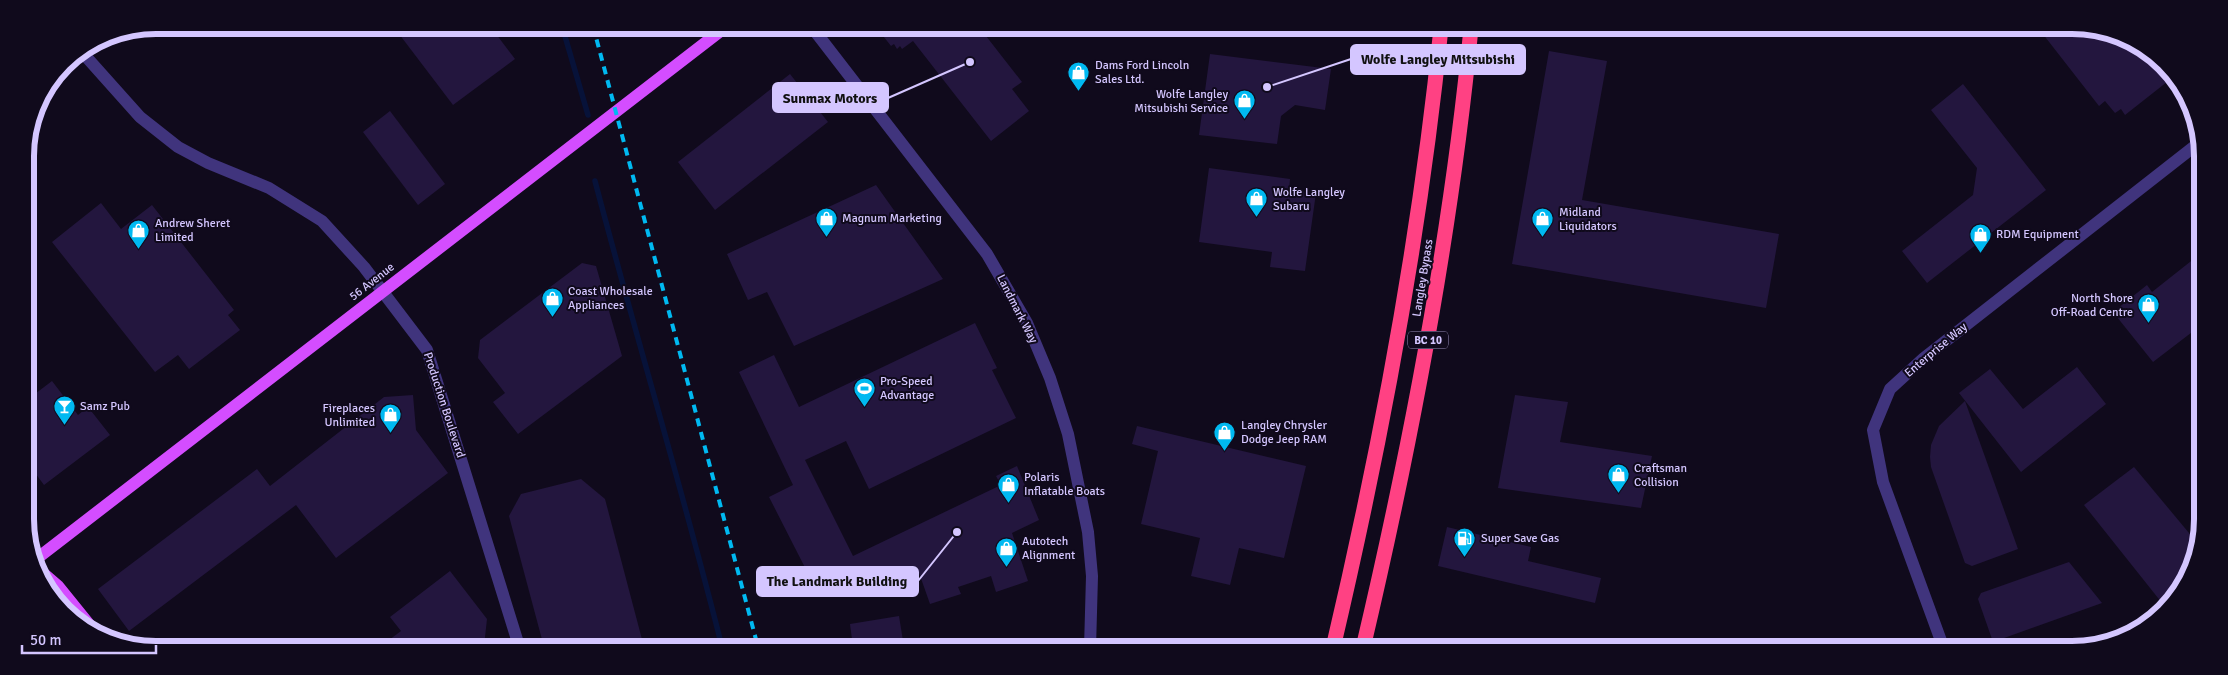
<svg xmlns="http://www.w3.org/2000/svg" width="2228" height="675" viewBox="0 0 2228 675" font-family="Signika,sans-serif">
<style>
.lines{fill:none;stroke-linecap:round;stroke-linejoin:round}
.stream{stroke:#071239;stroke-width:5.5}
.building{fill:#23163e}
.minor{stroke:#40347d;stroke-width:12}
.major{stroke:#d44dff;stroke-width:12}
.highway{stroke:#ff4183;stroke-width:15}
.rail{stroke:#00b9f1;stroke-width:4;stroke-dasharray:8 6;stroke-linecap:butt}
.labels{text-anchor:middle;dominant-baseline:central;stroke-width:4;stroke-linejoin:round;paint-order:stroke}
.shield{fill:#100a1c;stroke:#998ebb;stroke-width:1}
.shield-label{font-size:11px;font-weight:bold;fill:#d4c6ff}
.poi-label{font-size:12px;fill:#d4c6ff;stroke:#100a1c;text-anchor:start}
.street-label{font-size:12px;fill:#d4c6ff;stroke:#100a1c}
.rim{fill:none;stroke:#d4c6ff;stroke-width:6}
.leader{fill:none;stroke:#d4c6ff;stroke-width:2}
.callout-dot{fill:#d4c6ff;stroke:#100a1c;stroke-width:2}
.callout{fill:#d4c6ff;stroke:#d4c6ff;stroke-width:2}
.callout-label{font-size:14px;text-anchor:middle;font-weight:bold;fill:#111}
</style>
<rect width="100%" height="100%" fill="#100a1c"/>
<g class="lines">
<g class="stream">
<polyline points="562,26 588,115"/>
<path d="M595,181C636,337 683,491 722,647"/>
</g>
</g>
<g class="building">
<polygon points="393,26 490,26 515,59 453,105"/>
<polygon points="876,27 979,27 1022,82 1012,89 1029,111 991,141 913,41 902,49 900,46 897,49 894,44 891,46"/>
<polygon points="2039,29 2106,29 2135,46 2150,65 2157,59 2165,63 2172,78 2125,115 2121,109 2115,113 2105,101 2099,106"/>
<polygon points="1549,51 1607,61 1582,200 1779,234 1766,308 1512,264"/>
<polygon points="1210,54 1331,69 1325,110 1295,105 1281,116 1277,144 1199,135"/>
<polygon points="790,74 828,122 715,210 678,162"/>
<polygon points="1963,84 2046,190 1927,283 1902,251 1973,195 1977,168 1931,110"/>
<polygon points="390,111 445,184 418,205 363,132"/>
<polygon points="1209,168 1290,179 1289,190 1316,193 1305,271 1270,267 1272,252 1199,242"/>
<polygon points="876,185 943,279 794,346 767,292 748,300 727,254"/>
<polygon points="101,203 121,229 152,205 234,310 228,315 240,330 189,369 178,355 155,372 52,242"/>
<polygon points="2200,254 2200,326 2153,362 2113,312 2147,285 2152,292"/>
<polygon points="582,263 596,266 622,356 518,434 493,402 505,393 478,358 480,340"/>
<polygon points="975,323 997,368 992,370 1016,418 869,489 846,441 805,460 853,556 1001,485 996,476 1017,466 1039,520 1012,533 1028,581 996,592 991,576 958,587 961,594 930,604 917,567 893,579 888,568 845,589 843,586 820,597 769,497 793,485 739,372 774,355 799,407"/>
<polygon points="2077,367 2106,404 2021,472 1959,393 1990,369 2023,409"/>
<polygon points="52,381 78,415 88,407 110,435 44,485 27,462 27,400"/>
<polygon points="413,395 416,430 448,473 336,558 296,505 129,631 98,589 257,469 270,486 384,397"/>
<polygon points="1515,395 1568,402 1560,442 1652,456 1641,508 1498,488"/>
<polygon points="1965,401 2018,549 1972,566 1965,563 1931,467 1930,457 1931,445 1939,426"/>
<polygon points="1137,426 1306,466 1284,558 1239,548 1230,585 1191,576 1200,538 1141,524 1158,451 1132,444"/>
<polygon points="2134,467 2199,545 2199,553 2181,592 2166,608 2084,505"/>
<polygon points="581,479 605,499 644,647 544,647 509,516 521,494"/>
<polygon points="1447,527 1531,547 1528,561 1601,578 1595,603 1438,566"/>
<polygon points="2069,562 2102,603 1993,642 1978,599 1981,593"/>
<polygon points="450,571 487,619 484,646 381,646 401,631 390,617"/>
<polygon points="899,616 904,647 853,647 850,624"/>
</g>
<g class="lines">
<g class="minor">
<polyline points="811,26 987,254 1027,323 1050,378 1068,434 1088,532 1092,576 1090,648"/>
<polyline points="81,51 140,117 178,147 208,163 269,188 322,221 364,267 427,350 519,646"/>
<polyline points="1944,649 1883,482 1873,430 1890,389 1924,358 2200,142"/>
</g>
<g class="major">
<polyline points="35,560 727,26"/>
<polyline points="43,573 58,586 92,628"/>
</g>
<g class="highway">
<path d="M1333,648C1381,444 1420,237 1441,28"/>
<path d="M1363,648C1411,444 1451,237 1471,28"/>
</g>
<polyline class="rail" points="593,26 758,647"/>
</g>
<defs>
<symbol id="shop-pin" viewBox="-11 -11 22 30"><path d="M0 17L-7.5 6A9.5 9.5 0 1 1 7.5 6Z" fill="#00b9f1" stroke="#100a1c"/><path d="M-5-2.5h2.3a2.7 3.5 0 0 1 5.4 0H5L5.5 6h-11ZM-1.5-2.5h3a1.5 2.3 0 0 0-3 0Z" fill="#fff"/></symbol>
<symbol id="stadium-pin" viewBox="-11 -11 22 30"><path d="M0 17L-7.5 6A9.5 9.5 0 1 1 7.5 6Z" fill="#00b9f1" stroke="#100a1c"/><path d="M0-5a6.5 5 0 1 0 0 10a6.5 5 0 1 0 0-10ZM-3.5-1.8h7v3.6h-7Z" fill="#fff"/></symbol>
<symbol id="bar-pin" viewBox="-11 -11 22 30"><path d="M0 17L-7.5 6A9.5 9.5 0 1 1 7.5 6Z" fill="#00b9f1" stroke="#100a1c"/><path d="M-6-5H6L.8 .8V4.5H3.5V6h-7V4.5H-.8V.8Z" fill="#fff"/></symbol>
<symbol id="fuel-pin" viewBox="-11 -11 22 30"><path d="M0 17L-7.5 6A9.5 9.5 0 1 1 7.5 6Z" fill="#00b9f1" stroke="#100a1c"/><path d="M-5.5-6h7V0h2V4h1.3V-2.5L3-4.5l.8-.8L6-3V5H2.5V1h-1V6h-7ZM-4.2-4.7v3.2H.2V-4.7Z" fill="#fff"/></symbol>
</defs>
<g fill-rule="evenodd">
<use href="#shop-pin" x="1066" y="60" width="25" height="34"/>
<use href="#shop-pin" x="1232" y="88" width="25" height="34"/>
<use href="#shop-pin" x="1244" y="186" width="25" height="34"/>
<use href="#shop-pin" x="814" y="206" width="25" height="34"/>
<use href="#shop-pin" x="1530" y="206" width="25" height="34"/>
<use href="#shop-pin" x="126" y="218" width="25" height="34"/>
<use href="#shop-pin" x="1968" y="222" width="25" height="34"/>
<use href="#shop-pin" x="540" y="286" width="25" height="34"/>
<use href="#shop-pin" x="2136" y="292" width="25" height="34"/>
<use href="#stadium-pin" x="852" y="376" width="25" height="34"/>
<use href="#bar-pin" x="52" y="394" width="25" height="34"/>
<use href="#shop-pin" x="378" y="402" width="25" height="34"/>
<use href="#shop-pin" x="1212" y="420" width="25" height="34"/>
<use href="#shop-pin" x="1606" y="462" width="25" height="34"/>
<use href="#shop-pin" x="996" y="472" width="25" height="34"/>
<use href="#fuel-pin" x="1452" y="526" width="25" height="34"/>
<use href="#shop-pin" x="994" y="536" width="25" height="34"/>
</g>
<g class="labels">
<rect class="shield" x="1408" y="331.5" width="40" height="17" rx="4"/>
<g class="shield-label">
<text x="1428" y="340">BC 10</text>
</g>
<g class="poi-label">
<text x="1095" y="65">Dams Ford Lincoln<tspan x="1095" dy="14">Sales Ltd.</tspan></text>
<text x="1228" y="94" text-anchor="end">Wolfe Langley<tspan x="1228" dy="14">Mitsubishi Service</tspan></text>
<text x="1273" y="192">Wolfe Langley<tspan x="1273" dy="14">Subaru</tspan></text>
<text x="1559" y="212">Midland<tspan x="1559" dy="14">Liquidators</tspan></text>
<text x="842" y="218">Magnum Marketing</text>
<text x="155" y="223">Andrew Sheret<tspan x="155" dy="14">Limited</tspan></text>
<text x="1996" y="234">RDM Equipment</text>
<text x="568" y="291">Coast Wholesale<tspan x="568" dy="14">Appliances</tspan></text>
<text x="2133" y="298" text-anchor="end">North Shore<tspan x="2133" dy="14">Off-Road Centre</tspan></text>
<text x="880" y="381">Pro-Speed<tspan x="880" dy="14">Advantage</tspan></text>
<text x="80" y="406">Samz Pub</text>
<text x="375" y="408" text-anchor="end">Fireplaces<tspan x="375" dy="14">Unlimited</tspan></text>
<text x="1241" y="425">Langley Chrysler<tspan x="1241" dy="14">Dodge Jeep RAM</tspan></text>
<text x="1634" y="468">Craftsman<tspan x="1634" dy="14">Collision</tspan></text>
<text x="1024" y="477">Polaris<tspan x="1024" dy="14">Inflatable Boats</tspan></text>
<text x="1481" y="538">Super Save Gas</text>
<text x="1022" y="541">Autotech<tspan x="1022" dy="14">Alignment</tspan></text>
</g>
<g class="street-label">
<text transform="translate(1423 278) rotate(-81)">Langley Bypass</text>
<text transform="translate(372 282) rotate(-38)">56 Avenue</text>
<text transform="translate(1017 309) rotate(63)">Landmark Way</text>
<text transform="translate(1936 350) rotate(-40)">Enterprise Way</text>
<text transform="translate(444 405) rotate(72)">Production Boulevard</text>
</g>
</g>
<path d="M0 0H2228V675H0ZM156 34H2072A122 122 0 0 1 2194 156V519A122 122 0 0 1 2072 641H156A122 122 0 0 1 34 519V156A122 122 0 0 1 156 34Z" fill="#100a1c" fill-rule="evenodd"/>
<path class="rim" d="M156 34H2072A122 122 0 0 1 2194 156V519A122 122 0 0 1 2072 641H156A122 122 0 0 1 34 519V156A122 122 0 0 1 156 34Z"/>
<path class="leader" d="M1267 87L1351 59M970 62L888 98M957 532L918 581"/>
<g class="callout-dot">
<circle cx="1267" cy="87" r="5"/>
<circle cx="970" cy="62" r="5"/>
<circle cx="957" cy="532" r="5"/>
</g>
<g class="callout">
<rect x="1351" y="45" width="174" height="29" rx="5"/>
<rect x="773" y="83" width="115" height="29" rx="5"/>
<rect x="757" y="567" width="161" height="29" rx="5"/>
</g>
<g class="callout-label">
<text x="1438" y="64">Wolfe Langley Mitsubishi</text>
<text x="830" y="103">Sunmax Motors</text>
<text x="837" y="586">The Landmark Building</text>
</g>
<path d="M22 645v8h134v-8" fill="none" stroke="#d4c6ff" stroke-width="2.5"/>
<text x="30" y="645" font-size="15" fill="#d4c6ff" stroke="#100a1c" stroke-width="4" paint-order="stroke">50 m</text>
</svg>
